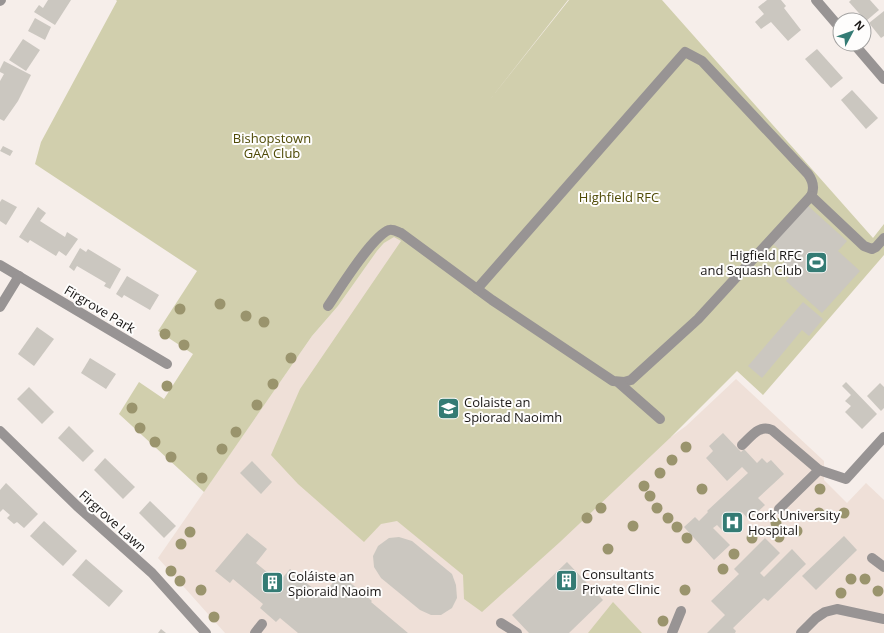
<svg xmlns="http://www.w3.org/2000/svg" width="884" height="633" viewBox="0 0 884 633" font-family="'Open Sans',sans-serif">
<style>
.built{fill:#efe0d8}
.green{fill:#d1cfad}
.building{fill:#cbc7c0}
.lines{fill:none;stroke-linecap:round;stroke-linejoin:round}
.minor{stroke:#989494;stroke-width:10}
.tree{fill:#9a946d}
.labels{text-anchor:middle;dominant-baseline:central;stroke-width:4;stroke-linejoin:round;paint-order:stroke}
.park-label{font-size:13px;fill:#4f4a06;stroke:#fefdfc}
.poi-label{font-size:13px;fill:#191615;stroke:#fefdfc;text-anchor:start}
.street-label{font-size:13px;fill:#191615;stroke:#fefdfc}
</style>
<rect width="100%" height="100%" fill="#f6eeea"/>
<polygon class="built" points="394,236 599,381 671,437 686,426 736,379 824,461 824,480 847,503 866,483 884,500 884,633 225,633 158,558 312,336 338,306 377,251 384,243"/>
<g class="green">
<polygon points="116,0 568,0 488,102 569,0 662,0 873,238 884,224 884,255 763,395 737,371 671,437 560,542 482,612 464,599 463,575 397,521 381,524 364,542 298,484 271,455 300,389 401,241 394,237 384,243 377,251 338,306 312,336 204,492 119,414 139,382 164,399 193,354 158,331 197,271 35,164 41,142 117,1"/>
<polygon points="613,602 642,633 588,633"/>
</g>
<g class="building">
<polygon points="48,0 71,0 55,25 34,12 39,5 43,8"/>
<polygon points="767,0 781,0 786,6 784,8 801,30 788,41 771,22 761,29 755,22 764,14 758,7"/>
<polygon points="851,0 870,0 879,10 866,21 849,2"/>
<polygon points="884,11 884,36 881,38 869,23"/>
<polygon points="35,18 51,27 45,40 28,31"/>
<polygon points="23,39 40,50 26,71 9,60"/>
<polygon points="817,49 843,78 831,88 805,59"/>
<polygon points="4,61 31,75 18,101 4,121 0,119 0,81 4,74 0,72 0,69"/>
<polygon points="852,90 878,118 866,129 841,100"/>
<polygon points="3,146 13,151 10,156 0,151"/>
<polygon points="2,199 17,207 6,225 0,221 0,202"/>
<polygon points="807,205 847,241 838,251 860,271 822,313 786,281 791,275 781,266 788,257 773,244"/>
<polygon points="38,207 46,213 40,221 65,237 67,232 78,239 66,256 59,251 56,256 30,240 28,243 19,237"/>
<polygon points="80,248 86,252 88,249 121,269 110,289 104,286 106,283 77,266 74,271 69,267"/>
<polygon points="127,276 159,295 150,310 124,295 122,298 116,294"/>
<polygon points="803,302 823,319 809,336 802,330 762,378 748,366"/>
<polygon points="37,327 54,339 34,366 18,354"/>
<polygon points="90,358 116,374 106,389 81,373"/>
<polygon points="846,382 877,414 862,429 845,412 851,406 845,401 851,395 842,386"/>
<polygon points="880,383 884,387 884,408 881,411 867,396"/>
<polygon points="29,387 54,412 42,424 17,399"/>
<polygon points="69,426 94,451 83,462 58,438"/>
<polygon points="723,433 741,452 744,449 757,463 762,458 767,463 771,460 784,474 758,498 765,505 749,520 742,512 722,530 717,525 713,528 730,545 714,560 684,527 695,517 699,521 708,512 707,511 748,473 742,467 727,481 706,458 713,451 709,446"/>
<polygon points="105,458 135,487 123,499 94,470"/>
<polygon points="252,461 272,482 261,494 240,473"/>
<polygon points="6,483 38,514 24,528 17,522 14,524 7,518 10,515 3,509 0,512 0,490"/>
<polygon points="150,501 176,526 164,538 139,513"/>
<polygon points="44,521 77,551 63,566 30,536"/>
<polygon points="247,533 267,549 256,563 279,582 290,569 322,596 340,574 372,601 371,602 408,633 298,633 280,618 276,622 260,608 263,604 233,579 230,583 215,571"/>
<polygon points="844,536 857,550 816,590 802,576"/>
<polygon points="399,537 412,541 452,574 456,585 457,598 452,608 441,615 431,615 420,610 381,578 374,567 373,556 378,546 389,538"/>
<polygon points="765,538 780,553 760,573 764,577 792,549 806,564 768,601 764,598 733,628 736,631 735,633 707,633 725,615 711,601 739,574 734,569"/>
<polygon points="86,559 123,591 109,607 72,575"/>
<polygon points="567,562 603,600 569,633 529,633 512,615"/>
<polygon points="161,629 166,633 158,633"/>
</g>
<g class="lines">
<g class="minor">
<polyline points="816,0 840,28"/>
<polyline points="0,1 1,0"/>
<polyline points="854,44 884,79"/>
<polyline points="0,265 167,364"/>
<path d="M477,289L685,52L702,61L808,174C813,181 815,188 811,196"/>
<path d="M328,306C339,290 372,236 389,230C393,229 396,231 401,233L492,300L613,381L624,382L631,380L698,319L811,196L864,246L872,249L876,247L884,238"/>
<polyline points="0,307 19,276"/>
<polyline points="619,383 660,419"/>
<polyline points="0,431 77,506 152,573 206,633"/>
<path d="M742,445C751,437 759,424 772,430L819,470"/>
<polyline points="779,509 819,470 846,479 884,437"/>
<polyline points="872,558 884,567"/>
<polyline points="501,623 517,633"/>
<polyline points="255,633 262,624"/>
<polyline points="672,633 681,611"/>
<polyline points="801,633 816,618 825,612 837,609 884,619"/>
</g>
</g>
<g class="tree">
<circle cx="220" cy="304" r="5.5"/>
<circle cx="180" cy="309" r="5.5"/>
<circle cx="246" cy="316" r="5.5"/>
<circle cx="264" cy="322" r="5.5"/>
<circle cx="165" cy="334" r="5.5"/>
<circle cx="184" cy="345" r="5.5"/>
<circle cx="291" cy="358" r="5.5"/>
<circle cx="273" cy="384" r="5.5"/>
<circle cx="167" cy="386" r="5.5"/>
<circle cx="257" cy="405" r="5.5"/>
<circle cx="132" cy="408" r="5.5"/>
<circle cx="140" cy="428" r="5.5"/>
<circle cx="236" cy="432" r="5.5"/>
<circle cx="155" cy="442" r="5.5"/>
<circle cx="686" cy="447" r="5.5"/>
<circle cx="222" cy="449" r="5.5"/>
<circle cx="171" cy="457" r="5.5"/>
<circle cx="672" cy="460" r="5.5"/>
<circle cx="660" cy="473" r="5.5"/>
<circle cx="202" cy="478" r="5.5"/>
<circle cx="644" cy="486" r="5.5"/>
<circle cx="702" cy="489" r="5.5"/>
<circle cx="820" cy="489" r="5.5"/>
<circle cx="650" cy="496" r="5.5"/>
<circle cx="601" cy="508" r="5.5"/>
<circle cx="657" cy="508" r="5.5"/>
<circle cx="819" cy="513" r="5.5"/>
<circle cx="844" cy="513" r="5.5"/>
<circle cx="587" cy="518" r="5.5"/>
<circle cx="668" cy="518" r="5.5"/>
<circle cx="776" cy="523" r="5.5"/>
<circle cx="633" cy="526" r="5.5"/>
<circle cx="677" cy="527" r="5.5"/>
<circle cx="797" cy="531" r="5.5"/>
<circle cx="190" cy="532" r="5.5"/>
<circle cx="779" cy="537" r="5.5"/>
<circle cx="687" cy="538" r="5.5"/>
<circle cx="752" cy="538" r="5.5"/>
<circle cx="181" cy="544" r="5.5"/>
<circle cx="608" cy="549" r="5.5"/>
<circle cx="734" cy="554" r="5.5"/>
<circle cx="723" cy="569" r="5.5"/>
<circle cx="171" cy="571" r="5.5"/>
<circle cx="851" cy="579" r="5.5"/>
<circle cx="865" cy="579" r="5.5"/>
<circle cx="180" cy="581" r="5.5"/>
<circle cx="201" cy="590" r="5.5"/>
<circle cx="685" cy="590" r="5.5"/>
<circle cx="878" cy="591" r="5.5"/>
<circle cx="841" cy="593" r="5.5"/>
<circle cx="214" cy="617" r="5.5"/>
<circle cx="663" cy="621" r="5.5"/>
</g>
<defs>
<symbol id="stadium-square" viewBox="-11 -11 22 22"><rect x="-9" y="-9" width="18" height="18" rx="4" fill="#347b74" stroke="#fefdfc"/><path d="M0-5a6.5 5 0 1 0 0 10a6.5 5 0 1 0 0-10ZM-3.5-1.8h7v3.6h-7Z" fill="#fff"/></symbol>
<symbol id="school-square" viewBox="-11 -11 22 22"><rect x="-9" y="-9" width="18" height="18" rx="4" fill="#347b74" stroke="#fefdfc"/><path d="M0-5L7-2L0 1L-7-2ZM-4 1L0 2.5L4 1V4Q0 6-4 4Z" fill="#fff"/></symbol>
<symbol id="hospital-square" viewBox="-11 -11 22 22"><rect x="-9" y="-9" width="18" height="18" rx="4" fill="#347b74" stroke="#fefdfc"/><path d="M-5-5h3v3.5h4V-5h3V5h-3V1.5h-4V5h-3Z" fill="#fff"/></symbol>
<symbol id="building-square" viewBox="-11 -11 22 22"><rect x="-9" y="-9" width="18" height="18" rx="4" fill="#347b74" stroke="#fefdfc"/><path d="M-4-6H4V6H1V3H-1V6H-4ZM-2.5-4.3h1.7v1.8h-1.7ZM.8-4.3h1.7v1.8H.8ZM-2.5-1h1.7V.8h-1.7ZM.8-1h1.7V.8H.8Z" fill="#fff"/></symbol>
</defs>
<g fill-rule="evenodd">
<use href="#stadium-square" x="804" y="250" width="25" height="25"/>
<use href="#school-square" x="436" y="396" width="25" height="25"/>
<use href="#hospital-square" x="720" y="510" width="25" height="25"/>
<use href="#building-square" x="554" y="568" width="25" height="25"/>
<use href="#building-square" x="260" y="570" width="25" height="25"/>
</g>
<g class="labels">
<g class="park-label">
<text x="272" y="138">Bishopstown<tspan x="272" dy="15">GAA Club</tspan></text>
<text x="619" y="197">Highfield RFC</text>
</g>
<g class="poi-label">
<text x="802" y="255" text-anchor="end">Higfield RFC<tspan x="802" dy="15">and Squash Club</tspan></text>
<text x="464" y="402">Colaiste an<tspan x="464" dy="15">Spiorad Naoimh</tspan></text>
<text x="748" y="515">Cork University<tspan x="748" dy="15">Hospital</tspan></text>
<text x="582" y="574">Consultants<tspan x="582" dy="15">Private Clinic</tspan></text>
<text x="288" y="576">Coláiste an<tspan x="288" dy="15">Spioraid Naoim</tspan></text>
</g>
<g class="street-label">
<text transform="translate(100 309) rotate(31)">Firgrove Park</text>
<text transform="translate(113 521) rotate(42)">Firgrove Lawn</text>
</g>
</g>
<g transform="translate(852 32) rotate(49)"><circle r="19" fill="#fefdfc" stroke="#a2a1a0"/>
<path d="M0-3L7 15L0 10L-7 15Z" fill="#347b74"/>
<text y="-6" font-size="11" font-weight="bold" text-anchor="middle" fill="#191615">N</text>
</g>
</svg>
